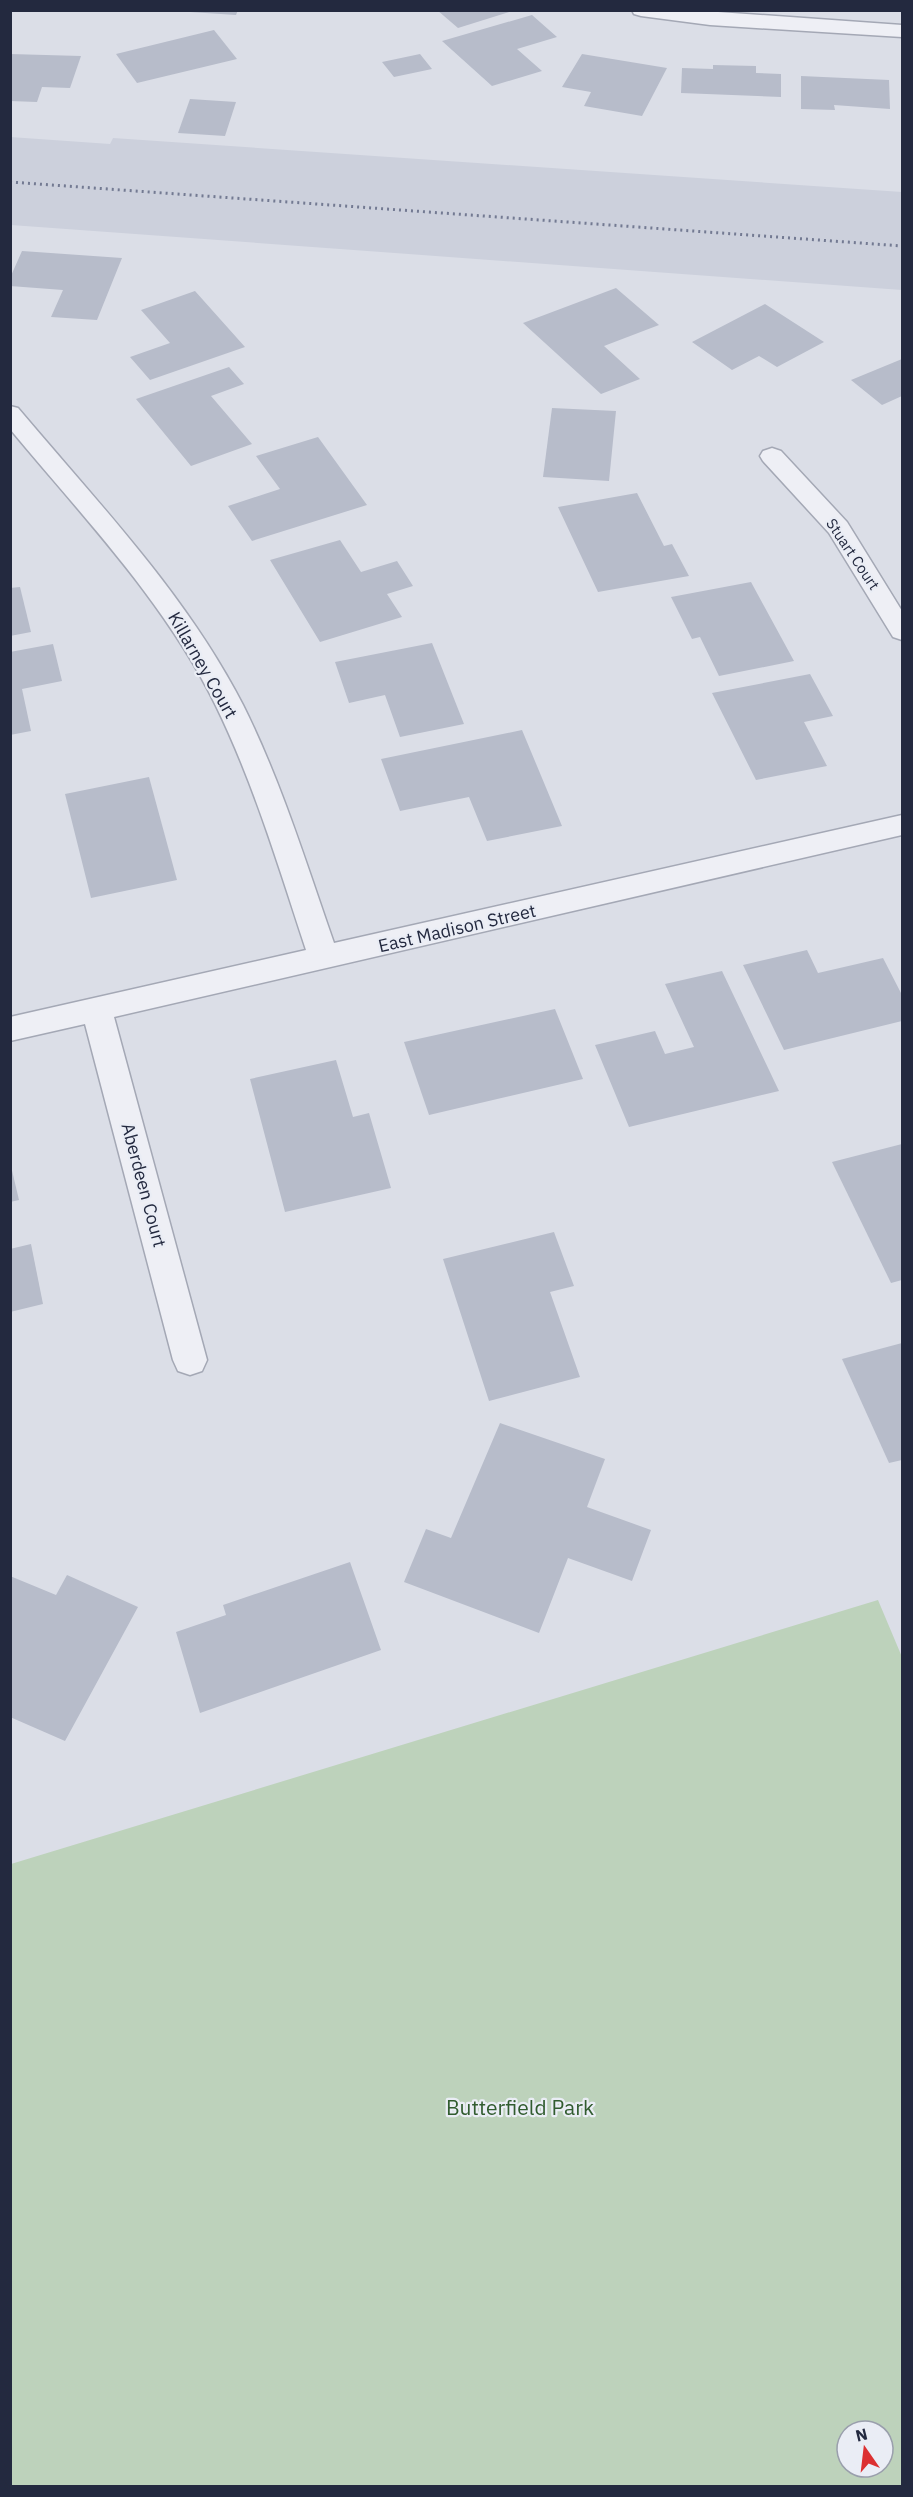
<svg xmlns="http://www.w3.org/2000/svg" width="913" height="2497" viewBox="0 0 913 2497" font-family="'IBM Plex Sans',sans-serif">
<style>
.built{fill:#ccd0dc}
.green{fill:#bdd2bb;fill-rule:evenodd}
.building{fill:#b7bcca}
.lines{fill:none;stroke-linecap:round;stroke-linejoin:round}
.street-casing{stroke:#a4a8b5;stroke-width:3}
.street{fill:#eeeff5;fill-rule:evenodd}
.rail{stroke:#737a92;stroke-width:3;stroke-dasharray:2 4;stroke-linecap:butt}
.labels{text-anchor:middle;dominant-baseline:central;stroke-width:4.5;stroke-linejoin:round;paint-order:stroke}
.far-street-label{font-size:15px;fill:#23293f;stroke:#eaedf5}
.street-label{font-size:18px;fill:#23293f;stroke:#eaedf5}
.near-park-label{font-size:21px;fill:#315c2f;stroke:#eaedf5}
</style>
<rect width="100%" height="100%" fill="#dbdee7"/>
<polygon class="built" points="10,137 110,144 113,138 902,192 902,290 11,225"/>
<path class="green" d="M878,1600L902,1657V2486H11V1864ZM847,2431H883V2467H847Z"/>
<g class="building">
<polygon points="190,10 238,10 236,15 190,12"/>
<polygon points="437,10 512,10 512,11 458,28"/>
<polygon points="532,15 557,37 517,49 542,71 492,86 442,41"/>
<polygon points="214,30 237,59 137,83 116,54"/>
<polygon points="10,54 81,56 70,88 42,87 37,102 10,101"/>
<polygon points="420,54 432,69 394,77 382,62"/>
<polygon points="582,54 667,68 642,116 584,106 591,92 562,87"/>
<polygon points="713,65 756,66 756,73 781,74 781,97 681,93 682,68 713,69"/>
<polygon points="801,76 889,80 890,109 834,105 835,110 801,109"/>
<polygon points="190,99 236,102 225,136 178,133"/>
<polygon points="22,251 122,258 97,320 51,317 63,290 10,286 10,278"/>
<polygon points="616,288 659,325 604,346 640,379 601,394 523,323"/>
<polygon points="195,291 245,347 150,380 130,357 170,343 141,310"/>
<polygon points="765,304 824,342 777,367 759,356 732,370 692,342"/>
<polygon points="902,359 902,396 882,405 851,380"/>
<polygon points="229,367 244,384 211,396 252,444 191,466 136,399"/>
<polygon points="552,408 616,411 609,481 543,477"/>
<polygon points="318,437 367,505 252,541 228,506 280,489 256,456"/>
<polygon points="637,493 664,546 672,544 689,576 598,592 558,507"/>
<polygon points="340,540 361,572 397,561 413,586 387,594 402,617 320,642 270,560"/>
<polygon points="751,582 794,661 719,676 700,637 692,639 671,597"/>
<polygon points="20,587 31,632 10,636 10,588"/>
<polygon points="432,643 464,724 400,737 385,695 349,703 335,662"/>
<polygon points="53,644 62,681 22,689 31,731 10,735 10,652"/>
<polygon points="810,674 833,716 804,722 827,766 756,780 712,693"/>
<polygon points="522,730 562,826 487,841 469,797 400,811 381,759"/>
<polygon points="149,777 177,880 91,898 65,794"/>
<polygon points="807,950 818,973 883,958 902,995 902,1021 784,1050 743,965"/>
<polygon points="722,971 779,1091 629,1127 595,1045 655,1031 665,1054 694,1047 665,984"/>
<polygon points="555,1009 583,1079 429,1115 404,1042"/>
<polygon points="336,1060 353,1117 369,1113 391,1188 285,1212 250,1079"/>
<polygon points="902,1144 902,1280 891,1283 832,1162"/>
<polygon points="10,1162 19,1200 10,1202"/>
<polygon points="554,1232 574,1286 550,1292 580,1377 489,1401 443,1259"/>
<polygon points="31,1244 43,1304 10,1312 10,1249"/>
<polygon points="902,1343 902,1460 889,1463 842,1359"/>
<polygon points="500,1423 605,1459 587,1507 651,1530 632,1581 568,1558 539,1633 404,1582 426,1529 451,1538"/>
<polygon points="350,1562 381,1650 200,1713 176,1632 226,1615 223,1605"/>
<polygon points="67,1575 138,1607 65,1741 10,1717 10,1576 56,1595"/>
</g>
<g class="lines">
<defs>
<g id="street">
<polygon points="632,10 690,10 902,25 902,37 710,25 641,16 634,14"/>
<path d="M10,406L18,408C98,503 186,594 243,705C281,781 306,863 334,943L902,815V835L114,1017L207,1360L202,1371L190,1375L178,1371L173,1360L85,1024L10,1041V1017L306,950C279,868 254,784 216,706C166,603 83,517 10,429Z"/>
<polygon points="772,448 781,451 847,522 902,611 902,640 893,637 829,533 763,461 760,456 763,451"/>
</g>
</defs>
<use href="#street" class="street-casing"/>
<use href="#street" class="street"/>
<polyline class="rail" points="10,182 902,246"/>
</g>
<g class="labels">
<g class="far-street-label">
<text transform="translate(853 554) rotate(56)">Stuart Court</text>
</g>
<g class="street-label">
<text transform="translate(203 665) rotate(60)">Killarney Court</text>
<text transform="translate(457 928) rotate(-13)">East Madison Street</text>
<text transform="translate(144 1185) rotate(75)">Aberdeen Court</text>
</g>
<g class="near-park-label">
<text x="520" y="2107">Butterfield Park</text>
</g>
</g>
<rect width="913" height="2497" fill="none" stroke="#23293f" stroke-width="24"/>
<g transform="translate(865 2449) rotate(346)"><circle r="28" fill="#eaedf5" stroke="#9a9fac" stroke-width="1.5"/>
<path d="M0-4.5L10 22L0 15L-10 22Z" fill="#dc3031"/>
<text y="-9" font-size="16" font-weight="bold" text-anchor="middle" fill="#23293f">N</text>
</g>
</svg>
